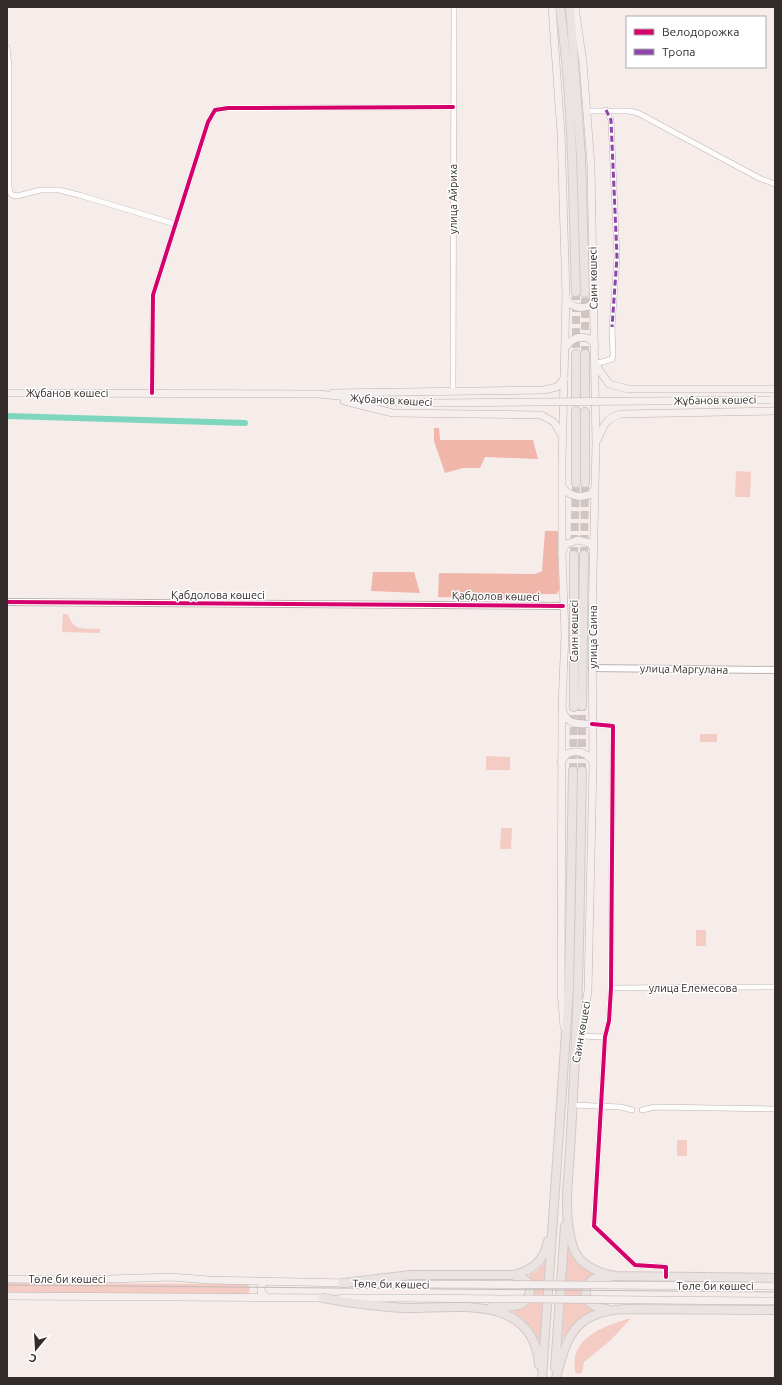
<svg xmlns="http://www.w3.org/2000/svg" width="782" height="1385" viewBox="0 0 782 1385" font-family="Ubuntu,sans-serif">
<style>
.green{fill:#f5ccc3}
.forest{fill:#efb6a9}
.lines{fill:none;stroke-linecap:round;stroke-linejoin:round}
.canal{stroke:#7ed6be;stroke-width:6}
.primary-tunnel{stroke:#cfc6c4;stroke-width:8;stroke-dasharray:8 4;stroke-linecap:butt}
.minor-casing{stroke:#bcb4b2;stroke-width:6}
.tertiary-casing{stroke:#bcb4b2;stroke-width:8}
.secondary-casing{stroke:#bcb4b2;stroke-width:8}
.primary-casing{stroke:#cfcac9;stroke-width:10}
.minor{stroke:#fefcfc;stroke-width:5}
.tertiary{stroke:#fefcfc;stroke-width:6}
.secondary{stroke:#f4efee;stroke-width:7}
.primary{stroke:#ebe3e1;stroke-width:8}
.tram{stroke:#c0bdbd;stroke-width:1}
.secondary-bridge-casing{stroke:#bcb4b2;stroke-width:8;stroke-linecap:butt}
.secondary-bridge{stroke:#f4efee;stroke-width:7}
.quiet{stroke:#8e44ad;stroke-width:3;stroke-dasharray:6 3;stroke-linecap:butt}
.cycleway-casing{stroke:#fff;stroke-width:6}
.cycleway{stroke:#d6006c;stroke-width:4}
.labels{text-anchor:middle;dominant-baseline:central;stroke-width:3;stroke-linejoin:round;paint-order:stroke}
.street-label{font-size:11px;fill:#332c2a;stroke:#fff}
</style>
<rect width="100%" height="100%" fill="#f6ecea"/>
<g class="green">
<polygon points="736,471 751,472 750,497 735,497"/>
<path d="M63,614H68C73,632 84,628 100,629V633L62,632Z"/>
<rect x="700" y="734" width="17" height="8"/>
<polygon points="486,756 510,757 510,770 486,770"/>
<polygon points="501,828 512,828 511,849 500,849"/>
<rect x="696" y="930" width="10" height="16"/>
<rect x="677" y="1140" width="10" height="16"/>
<polygon points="568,1243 597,1275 583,1296 597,1310 589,1313 562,1339"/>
<path d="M548,1259L541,1350C533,1331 527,1320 509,1309L527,1305C533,1295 534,1286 529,1275L538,1270Z"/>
<polygon points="7,1283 248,1284 250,1288 249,1293 244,1294 7,1293"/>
<path d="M631,1318L611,1340L584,1362L582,1373L576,1374C567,1339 603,1326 631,1318Z"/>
</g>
<g class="forest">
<polygon points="434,428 439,428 440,440 533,440 538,459 485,457 480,468 463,468 445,473 434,441"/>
<polygon points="545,531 558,531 559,590 557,594 542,594 536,599 438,597 439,573 535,574 542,571"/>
<polygon points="373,572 414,572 420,593 371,591"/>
</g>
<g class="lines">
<polyline class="canal" points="7,416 245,423"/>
<g class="primary-tunnel">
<polyline points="576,292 576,354"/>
<polyline points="585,354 585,293"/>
<polyline points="574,555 576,483"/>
<polyline points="584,555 585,483"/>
<polyline points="573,771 574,707"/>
<polyline points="582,771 582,706"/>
</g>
<defs>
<g id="minor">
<polyline points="7,48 9,66 9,186 10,192 12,195 17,196 41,190 59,190 79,195 175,224"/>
<polyline points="587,111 629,111 638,113 759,178 775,184"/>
<polyline points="595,364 612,359 613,355 612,327 617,257 611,120 606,110"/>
<polyline points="453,391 454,7"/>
<polyline points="152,393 153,295 208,122 215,110 228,108 453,107"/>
<polyline points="592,724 613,726 611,988 609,1021 605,1037 594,1226 635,1265 666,1267 666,1277"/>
<polyline points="611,988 775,987"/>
<polyline points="580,1036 605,1037"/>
<polyline points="573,1105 621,1107 632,1110"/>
<polyline points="642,1110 655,1107 775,1109"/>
</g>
<g id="tertiary">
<polyline points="7,602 563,606"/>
<polyline points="592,668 775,670"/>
</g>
<g id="secondary">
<path d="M552,7L561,133L566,295L562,462V554L565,633L562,707C565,725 577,724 592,724"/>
<polyline points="575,7 583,63 591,166 596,443 592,618 593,764 588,991 579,1046"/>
<path d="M566,297C570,308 580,309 590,306L594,301"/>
<path d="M565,348C571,338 579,335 590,339L595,345"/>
<polyline points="596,365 609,384 628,389 775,389"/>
<polyline points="7,393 319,394 396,402 438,403"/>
<polyline points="333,393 544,390 557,387 564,379"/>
<polyline points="344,401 393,413 541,415 554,422 561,434"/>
<path d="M598,439C603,426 606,418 621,414L775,411"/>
<path d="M562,486C568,496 580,499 591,494L595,487"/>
<polyline points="562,553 566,544 578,540 590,543 594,550"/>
<polyline points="562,712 561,991 564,1027"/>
<path d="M561,762L567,754C577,749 589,753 593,763"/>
<polyline points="7,1279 79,1280 171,1277 209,1280 347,1283"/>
<polyline points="363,1283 399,1284"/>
<polyline points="7,1296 329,1298"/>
<polyline points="268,1298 261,1292 261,1287 264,1282 269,1281"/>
<polyline points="341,1298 399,1298"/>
</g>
<g id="primary">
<path d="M560,7C573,101 573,197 576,292"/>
<polyline points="570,7 581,157 585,293"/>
<polyline points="585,354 585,397"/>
<polyline points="576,396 576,354"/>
<polyline points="585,412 585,483"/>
<polyline points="576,483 576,411"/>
<polyline points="582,706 584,555"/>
<polyline points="574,707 574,555"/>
<path d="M582,771C580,867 580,964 575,1060C573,1091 572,1121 570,1151C568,1182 563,1216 573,1247C579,1265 598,1273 615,1276L775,1278"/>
<path d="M343,1283L411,1275H513C533,1270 544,1261 548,1241"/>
<path d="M323,1298C351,1303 379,1307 408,1308C458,1308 534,1294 539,1365"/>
<path d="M492,1307C501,1306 512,1308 521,1304C530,1300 534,1284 524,1279C521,1277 517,1277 515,1276"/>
<path d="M607,1309C595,1308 581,1302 587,1287C588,1285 590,1281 592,1280C597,1277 604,1277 609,1277"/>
<polyline points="555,1368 565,1226"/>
<polyline points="542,1378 569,989 573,771"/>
<path d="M556,1378C567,1334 576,1311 626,1309L775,1310"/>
</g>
</defs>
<use href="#minor" class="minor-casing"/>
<use href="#tertiary" class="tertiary-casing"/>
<use href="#secondary" class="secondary-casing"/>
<use href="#primary" class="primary-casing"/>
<use href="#minor" class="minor"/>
<use href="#tertiary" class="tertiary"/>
<use href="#secondary" class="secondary"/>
<use href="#primary" class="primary"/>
<polyline class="tram" points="7,1285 775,1292"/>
<defs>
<g id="secondary-bridge">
<polyline points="438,403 771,400"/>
<polyline points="399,1284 775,1286"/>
<polyline points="399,1298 775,1301"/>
</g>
</defs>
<use href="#secondary-bridge" class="secondary-bridge-casing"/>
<use href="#secondary-bridge" class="secondary-bridge"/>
<polyline class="quiet" points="606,110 611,120 617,257 612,327"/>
<defs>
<g id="cycleway">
<polyline points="152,393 153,295 208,122 215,110 228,108 453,107"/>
<polyline points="7,602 563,606"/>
<polyline points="592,724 613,726 611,988 609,1021 605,1037 594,1226 635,1265 666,1267 666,1277"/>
</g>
</defs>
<use href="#cycleway" class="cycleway-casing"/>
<use href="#cycleway" class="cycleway"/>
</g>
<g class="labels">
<g class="street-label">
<text transform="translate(453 199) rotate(-90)">улица Айриха</text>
<text transform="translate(593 278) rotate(-91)">Саин көшесі</text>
<text x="67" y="393">Жұбанов көшесі</text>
<text transform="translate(391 400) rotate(3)">Жұбанов көшесі</text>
<text transform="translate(715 400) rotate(-1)">Жұбанов көшесі</text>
<text x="218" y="595">Қабдолова көшесі</text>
<text transform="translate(496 596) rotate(1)">Қабдолов көшесі</text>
<text transform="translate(574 631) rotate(-90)">Саин көшесі</text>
<text transform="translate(593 637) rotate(-90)">улица Саина</text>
<text transform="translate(684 669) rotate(1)">улица Маргулана</text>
<text x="693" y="988">улица Елемесова</text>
<text transform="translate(581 1032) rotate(-80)">Саин көшесі</text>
<text x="67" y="1279">Төле би көшесі</text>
<text transform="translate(391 1284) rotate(1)">Төле би көшесі</text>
<text x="715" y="1286">Төле би көшесі</text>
</g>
</g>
<rect width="782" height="1385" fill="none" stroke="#332c2a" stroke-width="16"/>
<rect x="626" y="16" width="140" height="52" fill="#ffffff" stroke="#adabaa"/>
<rect x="634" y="29" width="20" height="6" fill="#d6006c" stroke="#adabaa"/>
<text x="662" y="36" font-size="12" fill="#332c2a">Велодорожка</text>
<rect x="634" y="49" width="20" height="6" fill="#8e44ad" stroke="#adabaa"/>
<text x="662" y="56" font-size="12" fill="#332c2a">Тропа</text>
<g transform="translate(36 1349) rotate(198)" stroke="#ffffff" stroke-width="3" paint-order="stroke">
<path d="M0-3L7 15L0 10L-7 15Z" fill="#332c2a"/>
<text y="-6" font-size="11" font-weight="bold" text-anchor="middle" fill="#332c2a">С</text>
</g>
</svg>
